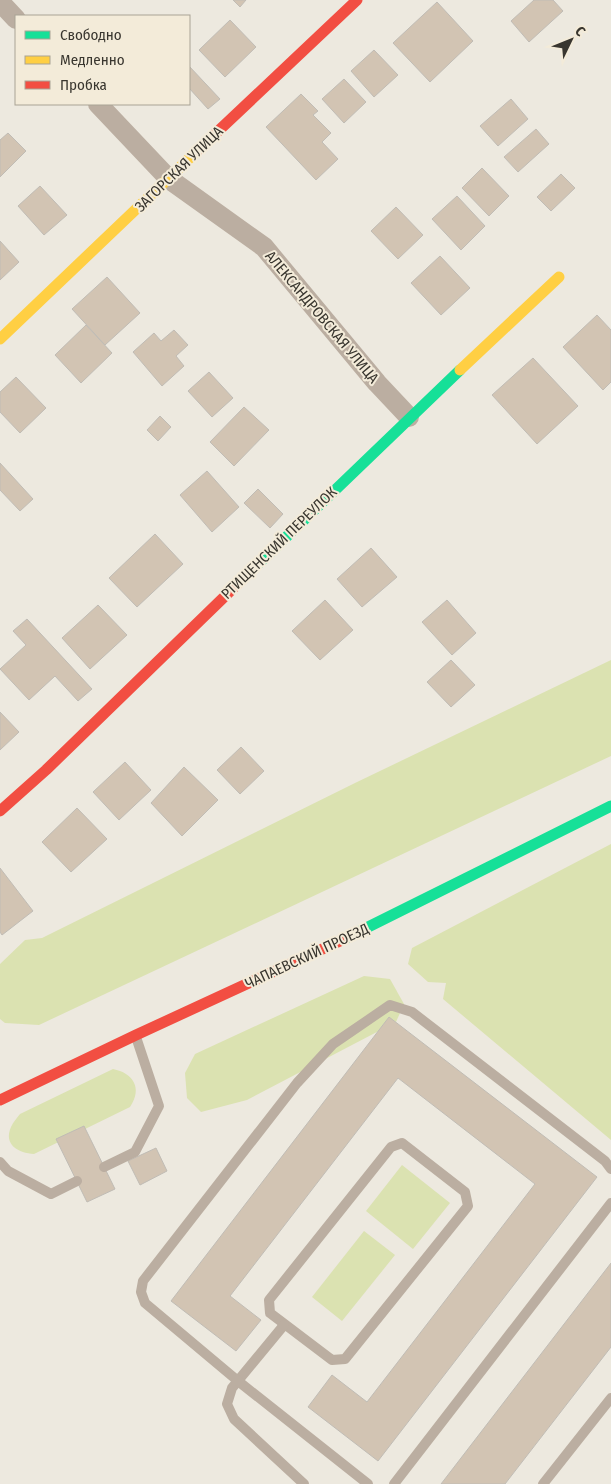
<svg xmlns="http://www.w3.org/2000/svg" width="611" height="1484" viewBox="0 0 611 1484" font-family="'Fira Sans Condensed',sans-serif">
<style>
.green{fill:#dbe2b1}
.building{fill:#d2c4b3;stroke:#c0bcb5}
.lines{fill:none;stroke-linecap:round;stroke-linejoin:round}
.lane{stroke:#bbaea1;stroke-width:10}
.street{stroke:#bbaea1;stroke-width:20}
.fast{stroke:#16e098;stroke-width:11}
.slow{stroke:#ffcf43;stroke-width:11}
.jam{stroke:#f24e42;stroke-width:11}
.labels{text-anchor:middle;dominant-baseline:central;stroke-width:4;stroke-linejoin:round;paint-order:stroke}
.street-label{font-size:15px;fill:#39362f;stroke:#f3ebd9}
</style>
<rect width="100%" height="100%" fill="#ede9df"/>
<g class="green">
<polygon points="611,660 611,756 39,1025 5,1023 0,1019 0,964 25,940 42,938 355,783"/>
<polygon points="611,844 611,1140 443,999 446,983 428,982 408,964 412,948"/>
<polygon points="364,976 390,979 404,1004 396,1022 247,1100 201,1112 187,1098 185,1073 195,1054"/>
<path d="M113,1069C133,1073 143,1088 130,1107L34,1154C19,1153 3,1145 11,1127C13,1122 17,1118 20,1114Z"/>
<polygon points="402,1165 450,1203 413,1249 366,1211"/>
<polygon points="364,1231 395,1255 342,1321 312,1297"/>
</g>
<g class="building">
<polygon points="233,0 246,0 240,7"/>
<polygon points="534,0 553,0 563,11 529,42 511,21"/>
<polygon points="437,2 473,41 430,82 393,43"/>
<polygon points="230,20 256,47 225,77 199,50"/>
<polygon points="374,50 398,75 374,97 351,71"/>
<polygon points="189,66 220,99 208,109 189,88"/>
<polygon points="344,79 366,102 344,123 322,99"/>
<polygon points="301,94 318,111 313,115 331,133 322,142 338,159 316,180 266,127"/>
<polygon points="511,99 528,119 498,146 480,126"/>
<polygon points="536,129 549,144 518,172 504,157"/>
<polygon points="8,133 26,151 0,177 0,140"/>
<polygon points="482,168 509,196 489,216 462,188"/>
<polygon points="561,174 575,188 551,211 537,197"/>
<polygon points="40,186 67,215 44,235 18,206"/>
<polygon points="457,196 485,226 461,250 432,219"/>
<polygon points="396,207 423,235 398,259 371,231"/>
<polygon points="0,241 19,262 0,280"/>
<polygon points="440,256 470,288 441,315 411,283"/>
<polygon points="107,277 140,313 105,345 72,309"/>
<polygon points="597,315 611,330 611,382 603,390 563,347"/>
<polygon points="86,325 112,353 81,383 55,355"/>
<polygon points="174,330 188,345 176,356 184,366 162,386 133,352 154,333 161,341"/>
<polygon points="533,358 578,406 537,444 492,395"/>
<polygon points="209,372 233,398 212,417 188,391"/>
<polygon points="16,377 46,408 20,433 0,412 0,392"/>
<polygon points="244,407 269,430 234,466 210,442"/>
<polygon points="160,416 171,427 158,441 147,430"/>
<polygon points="0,463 33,499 20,511 0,490"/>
<polygon points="207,471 239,507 212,532 180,495"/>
<polygon points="258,489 283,514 270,528 244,503"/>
<polygon points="155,534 183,564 137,607 109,578"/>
<polygon points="371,548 397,577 362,607 337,579"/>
<polygon points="325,600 353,630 320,660 292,631"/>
<polygon points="447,600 476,633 452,655 422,622"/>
<polygon points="98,605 127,635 90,669 62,638"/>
<polygon points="27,619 92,689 78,701 55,676 29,700 0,669 26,645 13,631"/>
<polygon points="451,660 475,685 451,707 427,682"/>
<polygon points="0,712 19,732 0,750"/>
<polygon points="241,747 264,771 240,794 217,770"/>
<polygon points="125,762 151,790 119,820 93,792"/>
<polygon points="184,767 218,800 182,836 151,803"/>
<polygon points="77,808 107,839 71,872 42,842"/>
<polygon points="0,868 33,911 2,935 0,932"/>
<polygon points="389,1017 597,1177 378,1461 308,1407 332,1375 367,1402 535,1184 398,1078 230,1296 261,1320 236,1351 171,1301"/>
<polygon points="84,1126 115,1189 87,1202 56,1139"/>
<polygon points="156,1148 167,1171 140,1185 128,1161"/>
<polygon points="611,1263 611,1347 505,1484 441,1484"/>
</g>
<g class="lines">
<g class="lane">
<polygon points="402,1143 465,1192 468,1206 345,1359 332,1360 270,1313 269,1300 391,1147"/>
<polyline points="0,1162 8,1171 51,1194 77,1181"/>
<polyline points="104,1167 135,1152 159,1106 136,1037"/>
<polyline points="284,1325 232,1388 227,1404 234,1419 304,1484"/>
<polyline points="368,1484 238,1381 145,1303 141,1292 143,1281 297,1083 333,1044 390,1005 412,1012 605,1161 611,1169"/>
<polyline points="394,1484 611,1203"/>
<polyline points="543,1484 611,1398"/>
</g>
<g class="street">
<polyline points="0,2 16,19"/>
<polyline points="98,104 169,179 264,247 377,383 409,417"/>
</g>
<g class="fast">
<polyline points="254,568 460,370"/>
<polyline points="342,940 611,806"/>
</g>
<g class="slow">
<polyline points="0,339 197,151"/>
<polyline points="460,370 559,277"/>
</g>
<g class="jam">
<polyline points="197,151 357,0"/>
<polyline points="0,811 46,770 254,568"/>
<polyline points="0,1100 136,1035 342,940"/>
</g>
</g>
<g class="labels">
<g class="street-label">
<text transform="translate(179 169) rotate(-44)">ЗАГОРСКАЯ УЛИЦА</text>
<text transform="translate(322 317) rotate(50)">АЛЕКСАНДРОВСКАЯ УЛИЦА</text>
<text transform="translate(279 543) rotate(-44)">РТИЩЕНСКИЙ ПЕРЕУЛОК</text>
<text transform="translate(307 956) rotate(-25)">ЧАПАЕВСКИЙ ПРОЕЗД</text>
</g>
</g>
<rect x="15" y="15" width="175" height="90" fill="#f3ebd9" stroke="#a9a395"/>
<rect x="25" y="31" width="25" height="8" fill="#16e098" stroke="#a9a395"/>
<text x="60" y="40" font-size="15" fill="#39362f">Свободно</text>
<rect x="25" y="56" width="25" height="8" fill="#ffcf43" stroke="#a9a395"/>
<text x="60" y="65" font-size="15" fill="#39362f">Медленно</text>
<rect x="25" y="81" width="25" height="8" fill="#f24e42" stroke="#a9a395"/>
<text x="60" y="90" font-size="15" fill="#39362f">Пробка</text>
<g transform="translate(571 40) rotate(47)" stroke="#f3ebd9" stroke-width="4" paint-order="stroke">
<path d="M0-4L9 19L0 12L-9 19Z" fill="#39362f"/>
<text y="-8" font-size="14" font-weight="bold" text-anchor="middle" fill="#39362f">С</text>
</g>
</svg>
